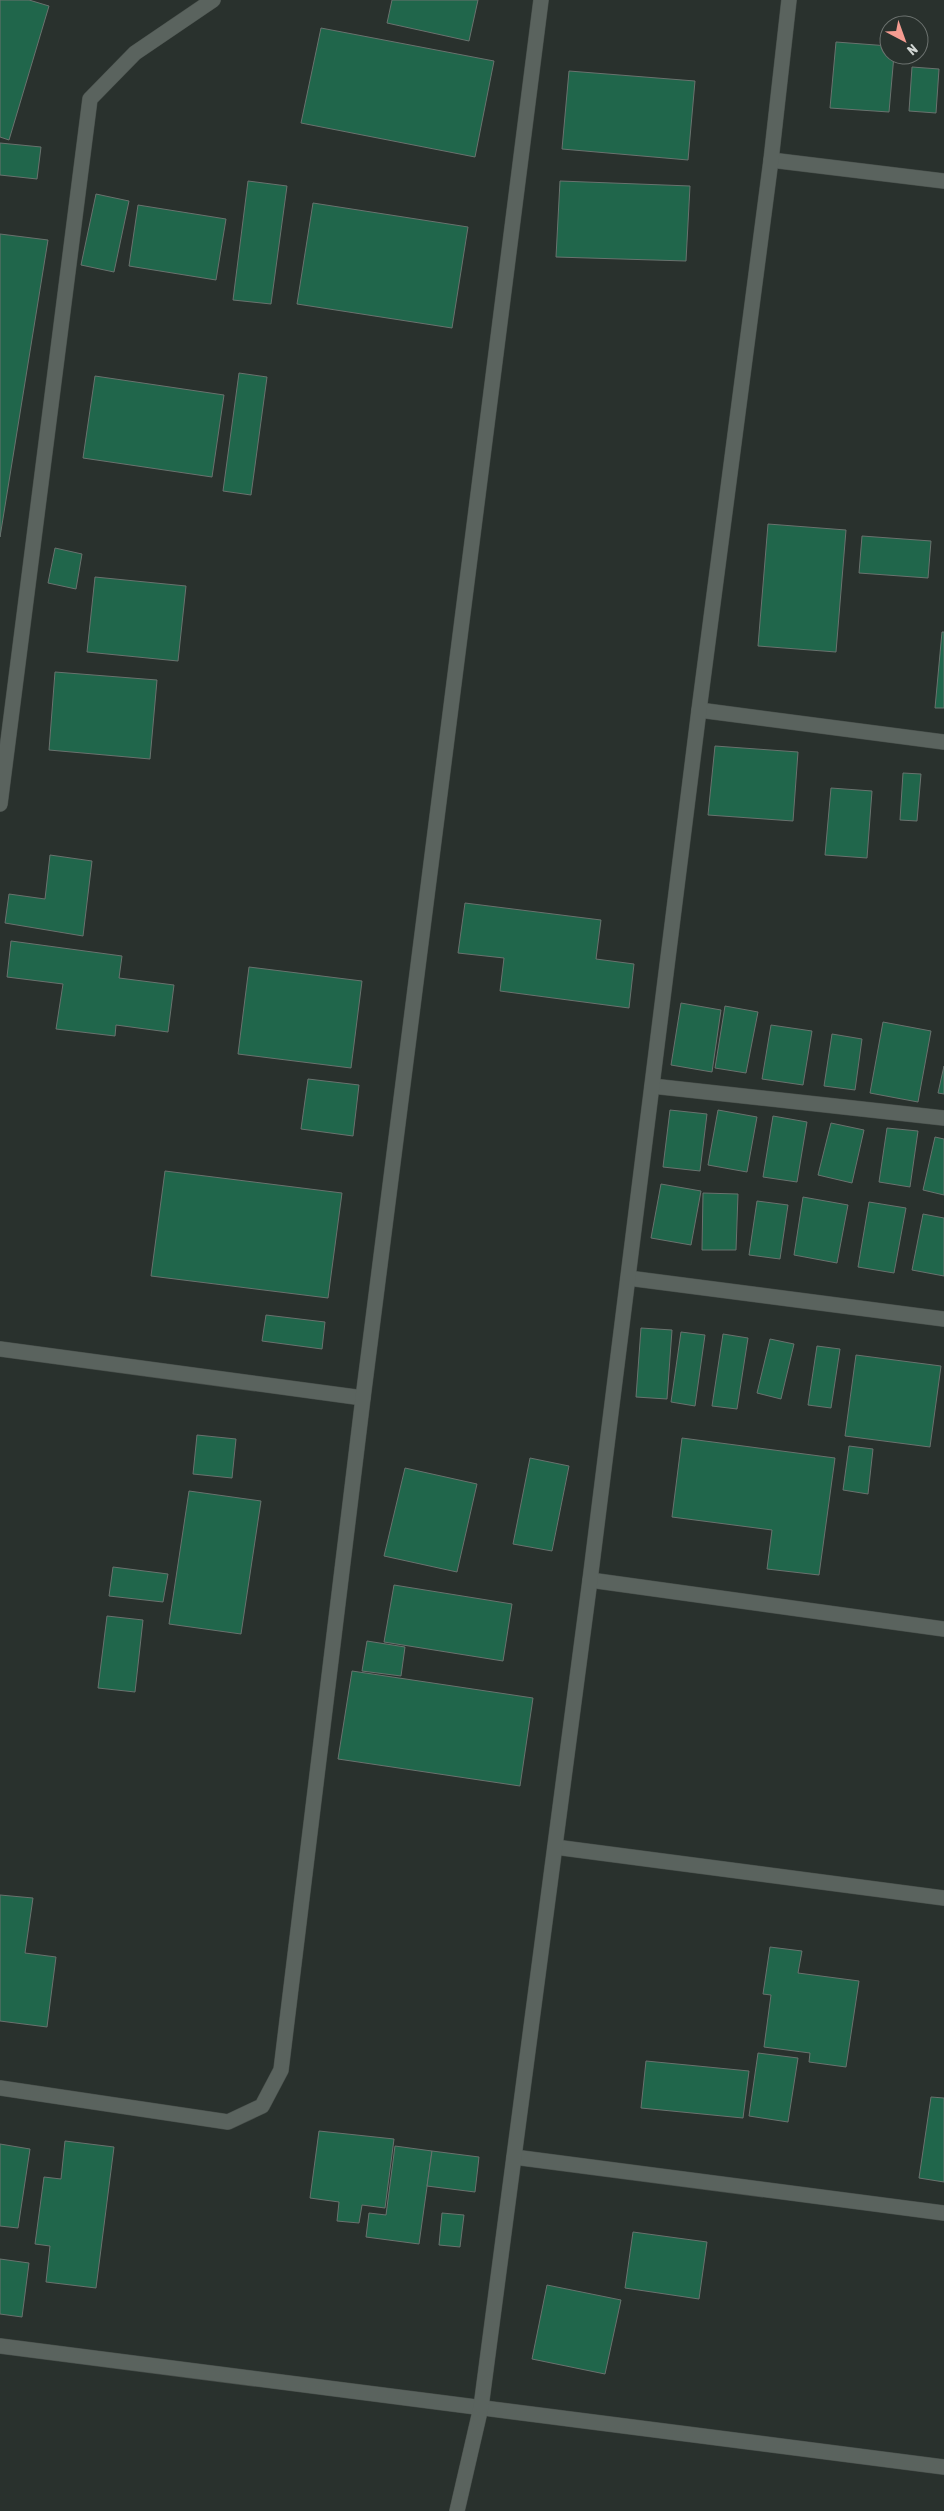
<svg xmlns="http://www.w3.org/2000/svg" width="944" height="2511" viewBox="0 0 944 2511" font-family="'Asap Condensed',sans-serif">
<style>
.building{fill:#20664b;stroke:#69726e}
.lines{fill:none;stroke-linecap:round;stroke-linejoin:round}
.minor-casing{stroke:#474e4a;stroke-width:16}
.minor{stroke:#5a635e;stroke-width:15}
</style>
<rect width="100%" height="100%" fill="#29312d"/>
<g class="building">
<polygon points="0,0 29,0 49,6 9,140 0,137"/>
<polygon points="392,0 478,0 469,41 387,23"/>
<polygon points="321,28 494,61 475,157 301,123"/>
<polygon points="836,42 889,46 889,55 894,55 889,112 830,108"/>
<polygon points="912,67 939,69 936,113 909,111"/>
<polygon points="569,71 695,81 688,160 562,149"/>
<polygon points="0,143 41,147 37,179 0,175"/>
<polygon points="248,181 287,186 271,304 233,300"/>
<polygon points="560,181 690,186 686,261 556,257"/>
<polygon points="96,194 129,201 114,272 81,265"/>
<polygon points="313,203 468,227 452,328 297,304"/>
<polygon points="138,205 226,219 216,280 129,266"/>
<polygon points="0,234 48,240 0,537"/>
<polygon points="239,373 267,377 251,495 223,491"/>
<polygon points="95,376 224,395 212,477 83,458"/>
<polygon points="768,524 846,530 836,652 758,646"/>
<polygon points="862,536 931,541 928,578 859,573"/>
<polygon points="55,548 82,554 76,589 48,583"/>
<polygon points="95,577 186,586 178,661 87,652"/>
<polygon points="942,632 944,632 944,708 935,708"/>
<polygon points="55,672 157,680 150,759 49,750"/>
<polygon points="715,746 798,752 793,821 708,815"/>
<polygon points="903,773 921,774 917,821 900,820"/>
<polygon points="831,788 872,791 867,858 825,855"/>
<polygon points="50,855 92,861 83,936 5,923 9,894 45,899"/>
<polygon points="465,903 601,920 596,959 634,964 629,1008 500,991 504,958 458,953"/>
<polygon points="11,941 122,956 119,978 174,985 168,1032 116,1025 115,1036 56,1029 63,984 7,977"/>
<polygon points="249,967 362,981 351,1068 238,1054"/>
<polygon points="681,1003 721,1010 712,1072 671,1065"/>
<polygon points="725,1006 758,1012 746,1073 715,1068"/>
<polygon points="883,1022 931,1031 918,1102 870,1093"/>
<polygon points="771,1025 812,1031 803,1085 762,1079"/>
<polygon points="832,1034 862,1039 855,1090 824,1086"/>
<polygon points="944,1066 944,1094 938,1093"/>
<polygon points="308,1079 359,1085 353,1136 301,1129"/>
<polygon points="670,1110 707,1114 700,1171 663,1167"/>
<polygon points="718,1110 757,1117 747,1172 708,1165"/>
<polygon points="773,1116 807,1122 797,1182 763,1177"/>
<polygon points="831,1123 864,1130 852,1183 818,1175"/>
<polygon points="887,1128 918,1131 910,1187 879,1182"/>
<polygon points="935,1137 944,1139 944,1195 923,1190"/>
<polygon points="165,1171 342,1193 328,1298 151,1276"/>
<polygon points="661,1184 701,1191 691,1245 651,1238"/>
<polygon points="703,1193 738,1194 736,1250 702,1250"/>
<polygon points="803,1197 848,1205 837,1263 794,1255"/>
<polygon points="757,1201 788,1205 780,1259 749,1255"/>
<polygon points="869,1202 906,1208 894,1273 858,1267"/>
<polygon points="923,1214 944,1218 944,1276 912,1270"/>
<polygon points="266,1315 325,1322 322,1349 262,1341"/>
<polygon points="641,1328 672,1330 667,1399 636,1397"/>
<polygon points="681,1332 705,1335 695,1406 671,1402"/>
<polygon points="723,1334 748,1338 737,1409 712,1406"/>
<polygon points="770,1339 794,1344 781,1399 757,1393"/>
<polygon points="817,1346 840,1349 831,1408 808,1405"/>
<polygon points="856,1355 941,1366 930,1447 845,1436"/>
<polygon points="197,1435 236,1439 232,1478 193,1474"/>
<polygon points="682,1438 835,1458 819,1575 767,1569 772,1530 672,1517"/>
<polygon points="849,1446 873,1449 868,1494 843,1490"/>
<polygon points="530,1458 569,1466 552,1551 513,1544"/>
<polygon points="405,1468 477,1484 457,1572 384,1556"/>
<polygon points="189,1491 261,1501 241,1634 169,1624"/>
<polygon points="113,1567 168,1574 163,1602 109,1596"/>
<polygon points="394,1585 512,1604 503,1661 384,1642"/>
<polygon points="107,1616 143,1620 135,1692 98,1688"/>
<polygon points="367,1641 405,1647 401,1676 362,1671"/>
<polygon points="352,1671 533,1698 520,1786 338,1759"/>
<polygon points="0,1895 33,1898 25,1953 56,1957 47,2027 0,2021"/>
<polygon points="770,1947 802,1951 798,1973 859,1981 846,2067 809,2062 810,2053 764,2047 771,1995 763,1994"/>
<polygon points="758,2053 798,2058 788,2122 749,2116"/>
<polygon points="646,2061 749,2071 743,2118 641,2108"/>
<polygon points="931,2097 944,2098 944,2182 919,2178"/>
<polygon points="319,2131 394,2139 385,2208 362,2205 359,2223 337,2221 339,2202 310,2198"/>
<polygon points="65,2141 114,2147 96,2288 46,2282 50,2246 35,2244 44,2177 61,2179"/>
<polygon points="0,2144 30,2149 18,2228 0,2226"/>
<polygon points="395,2146 432,2151 419,2244 366,2237 369,2213 386,2215"/>
<polygon points="432,2151 479,2157 475,2192 427,2186"/>
<polygon points="442,2213 464,2215 460,2247 439,2245"/>
<polygon points="633,2232 707,2242 699,2299 625,2288"/>
<polygon points="0,2259 29,2263 22,2317 0,2314"/>
<polygon points="547,2285 621,2300 605,2374 532,2359"/>
</g>
<g class="lines">
<defs>
<g id="minor">
<polyline points="771,160 944,181"/>
<polyline points="699,710 944,742"/>
<polyline points="0,804 90,99 135,53 213,0"/>
<polyline points="652,1086 944,1118"/>
<polyline points="628,1278 944,1319"/>
<polyline points="0,1349 363,1398"/>
<polyline points="590,1580 944,1629"/>
<polyline points="555,1847 944,1898"/>
<polyline points="0,2088 228,2122 262,2106 281,2070 363,1398 541,0"/>
<polyline points="514,2157 944,2213"/>
<polyline points="0,2346 944,2467"/>
<polyline points="457,2511 481,2407 590,1580 699,710 771,160 789,0"/>
</g>
</defs>
<use href="#minor" class="minor-casing"/>
<use href="#minor" class="minor"/>
</g>
<g transform="translate(904 40) rotate(139)"><circle r="24" fill="#29312d" stroke="#6d7370"/>
<path d="M0-4L9 19L0 12L-9 19Z" fill="#f59c91"/>
<text y="-8" font-size="14" font-weight="bold" text-anchor="middle" fill="#d2d7d4">N</text>
</g>
</svg>
